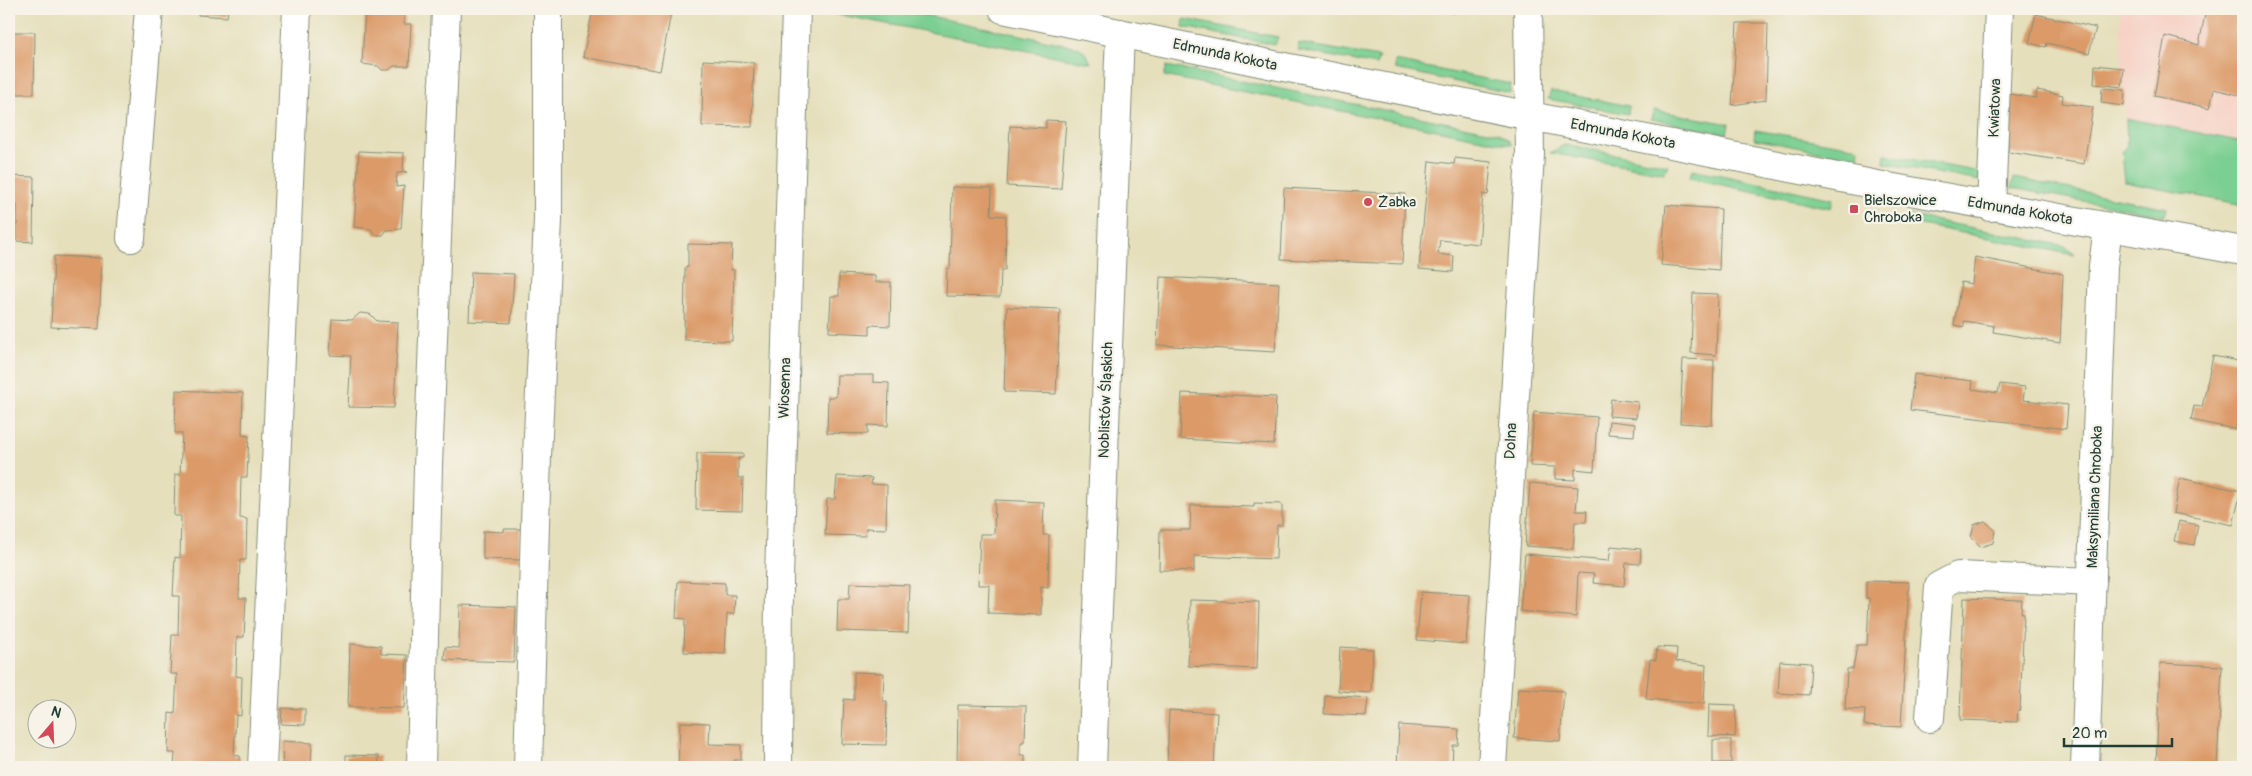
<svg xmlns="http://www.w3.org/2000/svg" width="2252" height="776" viewBox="0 0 2252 776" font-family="Pangolin,sans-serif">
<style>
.built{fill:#f6d2c5}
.green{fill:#7bcf92;stroke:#4d8663}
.building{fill:#db9a67}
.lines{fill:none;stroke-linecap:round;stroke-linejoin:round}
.minor-casing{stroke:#828e78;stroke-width:30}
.minor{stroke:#fff;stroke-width:28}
.poi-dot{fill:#d1495b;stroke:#f7f3e8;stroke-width:2}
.labels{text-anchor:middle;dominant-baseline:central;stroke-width:4.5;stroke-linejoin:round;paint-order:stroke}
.street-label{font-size:15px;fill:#1f3d34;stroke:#f7f3e8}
.poi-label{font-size:15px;fill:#1f3d34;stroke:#f7f3e8;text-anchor:start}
</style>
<rect width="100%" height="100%" fill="#f7f3e8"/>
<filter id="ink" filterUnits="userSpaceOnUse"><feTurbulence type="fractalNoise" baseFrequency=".02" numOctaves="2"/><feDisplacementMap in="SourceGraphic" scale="10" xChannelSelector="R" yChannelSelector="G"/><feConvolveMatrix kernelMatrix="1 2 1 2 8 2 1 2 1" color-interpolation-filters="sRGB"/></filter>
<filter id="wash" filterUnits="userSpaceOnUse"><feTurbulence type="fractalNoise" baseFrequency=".0096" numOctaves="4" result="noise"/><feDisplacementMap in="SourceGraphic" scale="20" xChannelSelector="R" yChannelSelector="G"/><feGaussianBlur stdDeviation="1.12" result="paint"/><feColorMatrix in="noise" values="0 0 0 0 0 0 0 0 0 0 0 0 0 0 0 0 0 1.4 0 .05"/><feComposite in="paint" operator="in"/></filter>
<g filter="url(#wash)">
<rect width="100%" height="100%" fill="#e5dfbb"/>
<polygon class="built" points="2120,9 2243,9 2243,205 2125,182 2122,152 2127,147 2120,29"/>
<g class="green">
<polygon points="809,9 896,9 1078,47 1086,53 1091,63"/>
<polygon points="1184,19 1278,37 1275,45 1183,27"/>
<polygon points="1299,43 1379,57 1376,65 1298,50"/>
<polygon points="1395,61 1511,84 1510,93 1395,69"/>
<polygon points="1167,66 1498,133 1509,140 1512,145 1164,76"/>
<polygon points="1551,91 1629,106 1628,114 1548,99"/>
<polygon points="1654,110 1729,124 1727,134 1651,119"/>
<polygon points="2126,118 2243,142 2243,205 2125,182 2122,152 2127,147"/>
<polygon points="1755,130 1859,148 1858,159 1754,139"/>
<polygon points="1564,145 1574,146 1668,165 1664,173 1550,153"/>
<polygon points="1885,154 1980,172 1979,181 1884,163"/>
<polygon points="1693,169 1833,199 1831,208 1689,178"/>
<polygon points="2014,178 2167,208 2165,216 2012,188"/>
<polygon points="1907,215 2065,246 2075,255 1906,222"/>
</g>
<g id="blocks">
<g class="building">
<polygon points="198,9 228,9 227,17 198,15"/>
<polygon points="365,9 404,9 404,24 411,24 409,66 394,66 389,70 382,70 378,66 362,64"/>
<polygon points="593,9 650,9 671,13 660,71 583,57"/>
<polygon points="1449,9 1500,9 1500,10 1449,13"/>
<polygon points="2206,9 2243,9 2243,96 2214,89 2210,108 2154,96 2165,36 2199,45"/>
<polygon points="2036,14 2096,28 2089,53 2047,43 2046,47 2029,43"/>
<polygon points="1737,23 1768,23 1766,100 1732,105"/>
<polygon points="9,32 35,32 34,94 9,94"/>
<polygon points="703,60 754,63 752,127 702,126"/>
<polygon points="2095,65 2124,68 2122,87 2094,84"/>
<polygon points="2102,88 2125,90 2124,106 2101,103"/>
<polygon points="2037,90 2063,95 2062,103 2093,107 2084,164 2008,152 2009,94 2036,98"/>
<polygon points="1046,120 1066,121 1061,189 1007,186 1010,126 1046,128"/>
<polygon points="359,151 404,153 403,171 407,172 397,173 396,187 404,186 401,229 387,230 383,235 375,235 371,229 354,227"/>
<polygon points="1455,158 1491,162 1488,195 1483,194 1479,244 1440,240 1438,254 1454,256 1453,272 1419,269 1429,161 1454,164"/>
<polygon points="9,176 34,177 33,242 17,241 17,205 9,205"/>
<polygon points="952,187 992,188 991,215 1006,216 1005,270 1001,270 1000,297 946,296 947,269 950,268"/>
<polygon points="1284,188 1405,194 1402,264 1281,259"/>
<polygon points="1666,205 1721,209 1719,270 1661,265"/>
<polygon points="688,244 732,245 731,270 734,270 732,341 684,340 685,268 688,267"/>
<polygon points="54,256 102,258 99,329 51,327"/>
<polygon points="1975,257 2063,274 2060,343 1993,332 1994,326 1964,321 1964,327 1954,325 1961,282 1972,284"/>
<polygon points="471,272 514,274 511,323 469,321"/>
<polygon points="839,274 875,276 875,282 891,282 890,326 870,325 870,334 829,332 831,296 839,296"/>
<polygon points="1160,277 1279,283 1275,352 1157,345"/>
<polygon points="1693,293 1718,294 1716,355 1691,353"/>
<polygon points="1007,307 1060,309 1056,394 1004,392"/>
<polygon points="360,313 370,314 377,321 398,322 394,408 348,407 351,356 330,355 332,319 352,320"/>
<polygon points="2213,356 2243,362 2243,431 2191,420 2194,406 2202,407"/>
<polygon points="1683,359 1714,360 1712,425 1680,423"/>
<polygon points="1914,374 1973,381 1972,389 1998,393 2000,384 2025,387 2023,400 2068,405 2066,429 1910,410"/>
<polygon points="837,375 873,375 873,382 889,383 888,426 868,425 868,434 827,433 828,397 836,397"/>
<polygon points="176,390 243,393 242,435 249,436 247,477 241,477 240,518 247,519 246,560 240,560 239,598 246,598 244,637 237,637 236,676 242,677 241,716 236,715 234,755 240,756 240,767 174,767 175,753 168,753 169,713 175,714 177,674 170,674 172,635 178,635 179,596 173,596 175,557 180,558 181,516 174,516 175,474 180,475 182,433 175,433"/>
<polygon points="1182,393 1276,397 1274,444 1180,439"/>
<polygon points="1611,399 1638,402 1636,418 1609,416"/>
<polygon points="1534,412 1597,417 1594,471 1575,469 1575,480 1555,479 1555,467 1530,466"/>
<polygon points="1609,421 1635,424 1634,436 1608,434"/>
<polygon points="697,453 743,454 743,458 738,458 738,478 743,478 742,511 696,510"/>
<polygon points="837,476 872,478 871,484 887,485 886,529 866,528 865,536 825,535 827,499 835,499"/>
<polygon points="2180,478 2241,491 2233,525 2173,513"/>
<polygon points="1530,483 1578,487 1576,511 1587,511 1586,522 1575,522 1573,549 1525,546"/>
<polygon points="995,500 1044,502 1043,535 1049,535 1048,588 1041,587 1041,615 988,613 989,585 978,585 980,534 994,534"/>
<polygon points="1254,503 1282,504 1282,525 1277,525 1276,559 1194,556 1194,571 1159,570 1160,530 1190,530 1191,505 1254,507"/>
<polygon points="1985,521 1995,530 1993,543 1980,547 1971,538 1974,525"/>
<polygon points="2179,521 2198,525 2194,545 2174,541"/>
<polygon points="504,529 521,529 521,560 483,559 483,531 504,532"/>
<polygon points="1611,546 1641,549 1640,564 1626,563 1624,586 1593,583 1594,574 1578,573 1576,617 1520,611 1525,554 1609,561"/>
<polygon points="678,581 725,583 725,595 735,595 734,614 727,614 725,654 684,652 685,619 676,618"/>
<polygon points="1866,581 1909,582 1901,727 1864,725 1865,710 1845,709 1847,669 1853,669 1857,645 1867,645 1869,598 1866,598"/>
<polygon points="850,583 910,585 908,633 837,631 838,599 849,599"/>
<polygon points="1421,592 1470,595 1466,644 1417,640"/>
<polygon points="1964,598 2022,600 2021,613 2024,614 2020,710 2018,710 2017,722 1960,720"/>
<polygon points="1190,600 1259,602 1257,669 1188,666"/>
<polygon points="460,605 516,607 514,662 444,660 445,647 459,648"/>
<polygon points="350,644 381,646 381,654 407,655 404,708 348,707"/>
<polygon points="1340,647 1373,649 1371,693 1338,691"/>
<polygon points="1657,647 1677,648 1676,661 1706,665 1704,704 1646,699 1650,659 1656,660"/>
<polygon points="1780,661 1811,663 1809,695 1778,693"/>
<polygon points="2160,663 2222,666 2217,767 2156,767"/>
<polygon points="854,672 884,673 883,701 887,701 886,745 842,744 844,699 854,700"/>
<polygon points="1518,688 1564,691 1560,741 1514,738"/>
<polygon points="1325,695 1368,698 1366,716 1324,714"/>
<polygon points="1709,704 1736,705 1735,737 1708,736"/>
<polygon points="958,705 1026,706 1025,742 1021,742 1021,755 1025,755 1025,767 957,767"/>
<polygon points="282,708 305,709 305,725 281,724"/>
<polygon points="1169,710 1217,713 1214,767 1167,767"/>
<polygon points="680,722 710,723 709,744 741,745 741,760 734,760 733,767 678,767"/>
<polygon points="1399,725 1459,729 1458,745 1453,745 1452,767 1397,767"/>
<rect x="1713" y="740" width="18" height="23"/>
<polygon points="283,741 312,743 311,767 282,767"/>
<polygon points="346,755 379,756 378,767 346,767"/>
</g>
</g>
</g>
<g filter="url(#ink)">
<use href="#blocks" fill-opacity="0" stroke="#828e78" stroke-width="1"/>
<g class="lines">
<defs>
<g id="minor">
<polyline points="1003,9 1274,65 1877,185 2243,251"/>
<polyline points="1991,207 1999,9"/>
<polyline points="131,238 149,9"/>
<polyline points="1930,718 1939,586 1958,576 2092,582"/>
<polyline points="262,767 297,9"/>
<polyline points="421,767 428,466 446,9"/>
<polyline points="528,767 537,456 548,220 548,9"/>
<polyline points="778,767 779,578 796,9"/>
<polyline points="1092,767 1120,33"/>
<polyline points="1492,767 1530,155 1528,9"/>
<polyline points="2085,767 2103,266 2108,227"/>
</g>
</defs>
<use href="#minor" class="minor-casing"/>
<use href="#minor" class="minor"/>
</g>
</g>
<g class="poi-dot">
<circle cx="1368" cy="202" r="5"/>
<rect x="1849" y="204" width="10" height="10" rx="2.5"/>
</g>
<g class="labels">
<g class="street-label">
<text transform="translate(1225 55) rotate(12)">Edmunda Kokota</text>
<text transform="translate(1995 108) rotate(-88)">Kwiatowa</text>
<text transform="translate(1623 134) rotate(11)">Edmunda Kokota</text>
<text transform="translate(2020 211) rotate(10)">Edmunda Kokota</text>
<text transform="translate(785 388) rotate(-88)">Wiosenna</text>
<text transform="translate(1106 400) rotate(-88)">Noblistów Śląskich</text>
<text transform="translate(1511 441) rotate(-87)">Dolna</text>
<text transform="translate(2095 497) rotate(-88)">Maksymiliana Chroboka</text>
</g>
<g class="poi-label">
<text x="1864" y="200">Bielszowice<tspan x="1864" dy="17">Chroboka</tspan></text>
<text x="1378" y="202">Żabka</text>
</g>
</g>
<rect width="2252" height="776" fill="none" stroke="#f7f3e8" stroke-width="30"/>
<g transform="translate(52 724) rotate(19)"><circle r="24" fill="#f7f3e8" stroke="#a1aaa0"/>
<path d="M0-4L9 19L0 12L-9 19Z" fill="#d1495b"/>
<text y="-8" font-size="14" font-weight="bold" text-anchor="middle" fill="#1f3d34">N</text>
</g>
<path d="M2064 738v8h108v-8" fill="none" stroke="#1f3d34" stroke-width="2.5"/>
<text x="2072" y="738" font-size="15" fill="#1f3d34" stroke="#f7f3e8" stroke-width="4" paint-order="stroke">20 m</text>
</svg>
